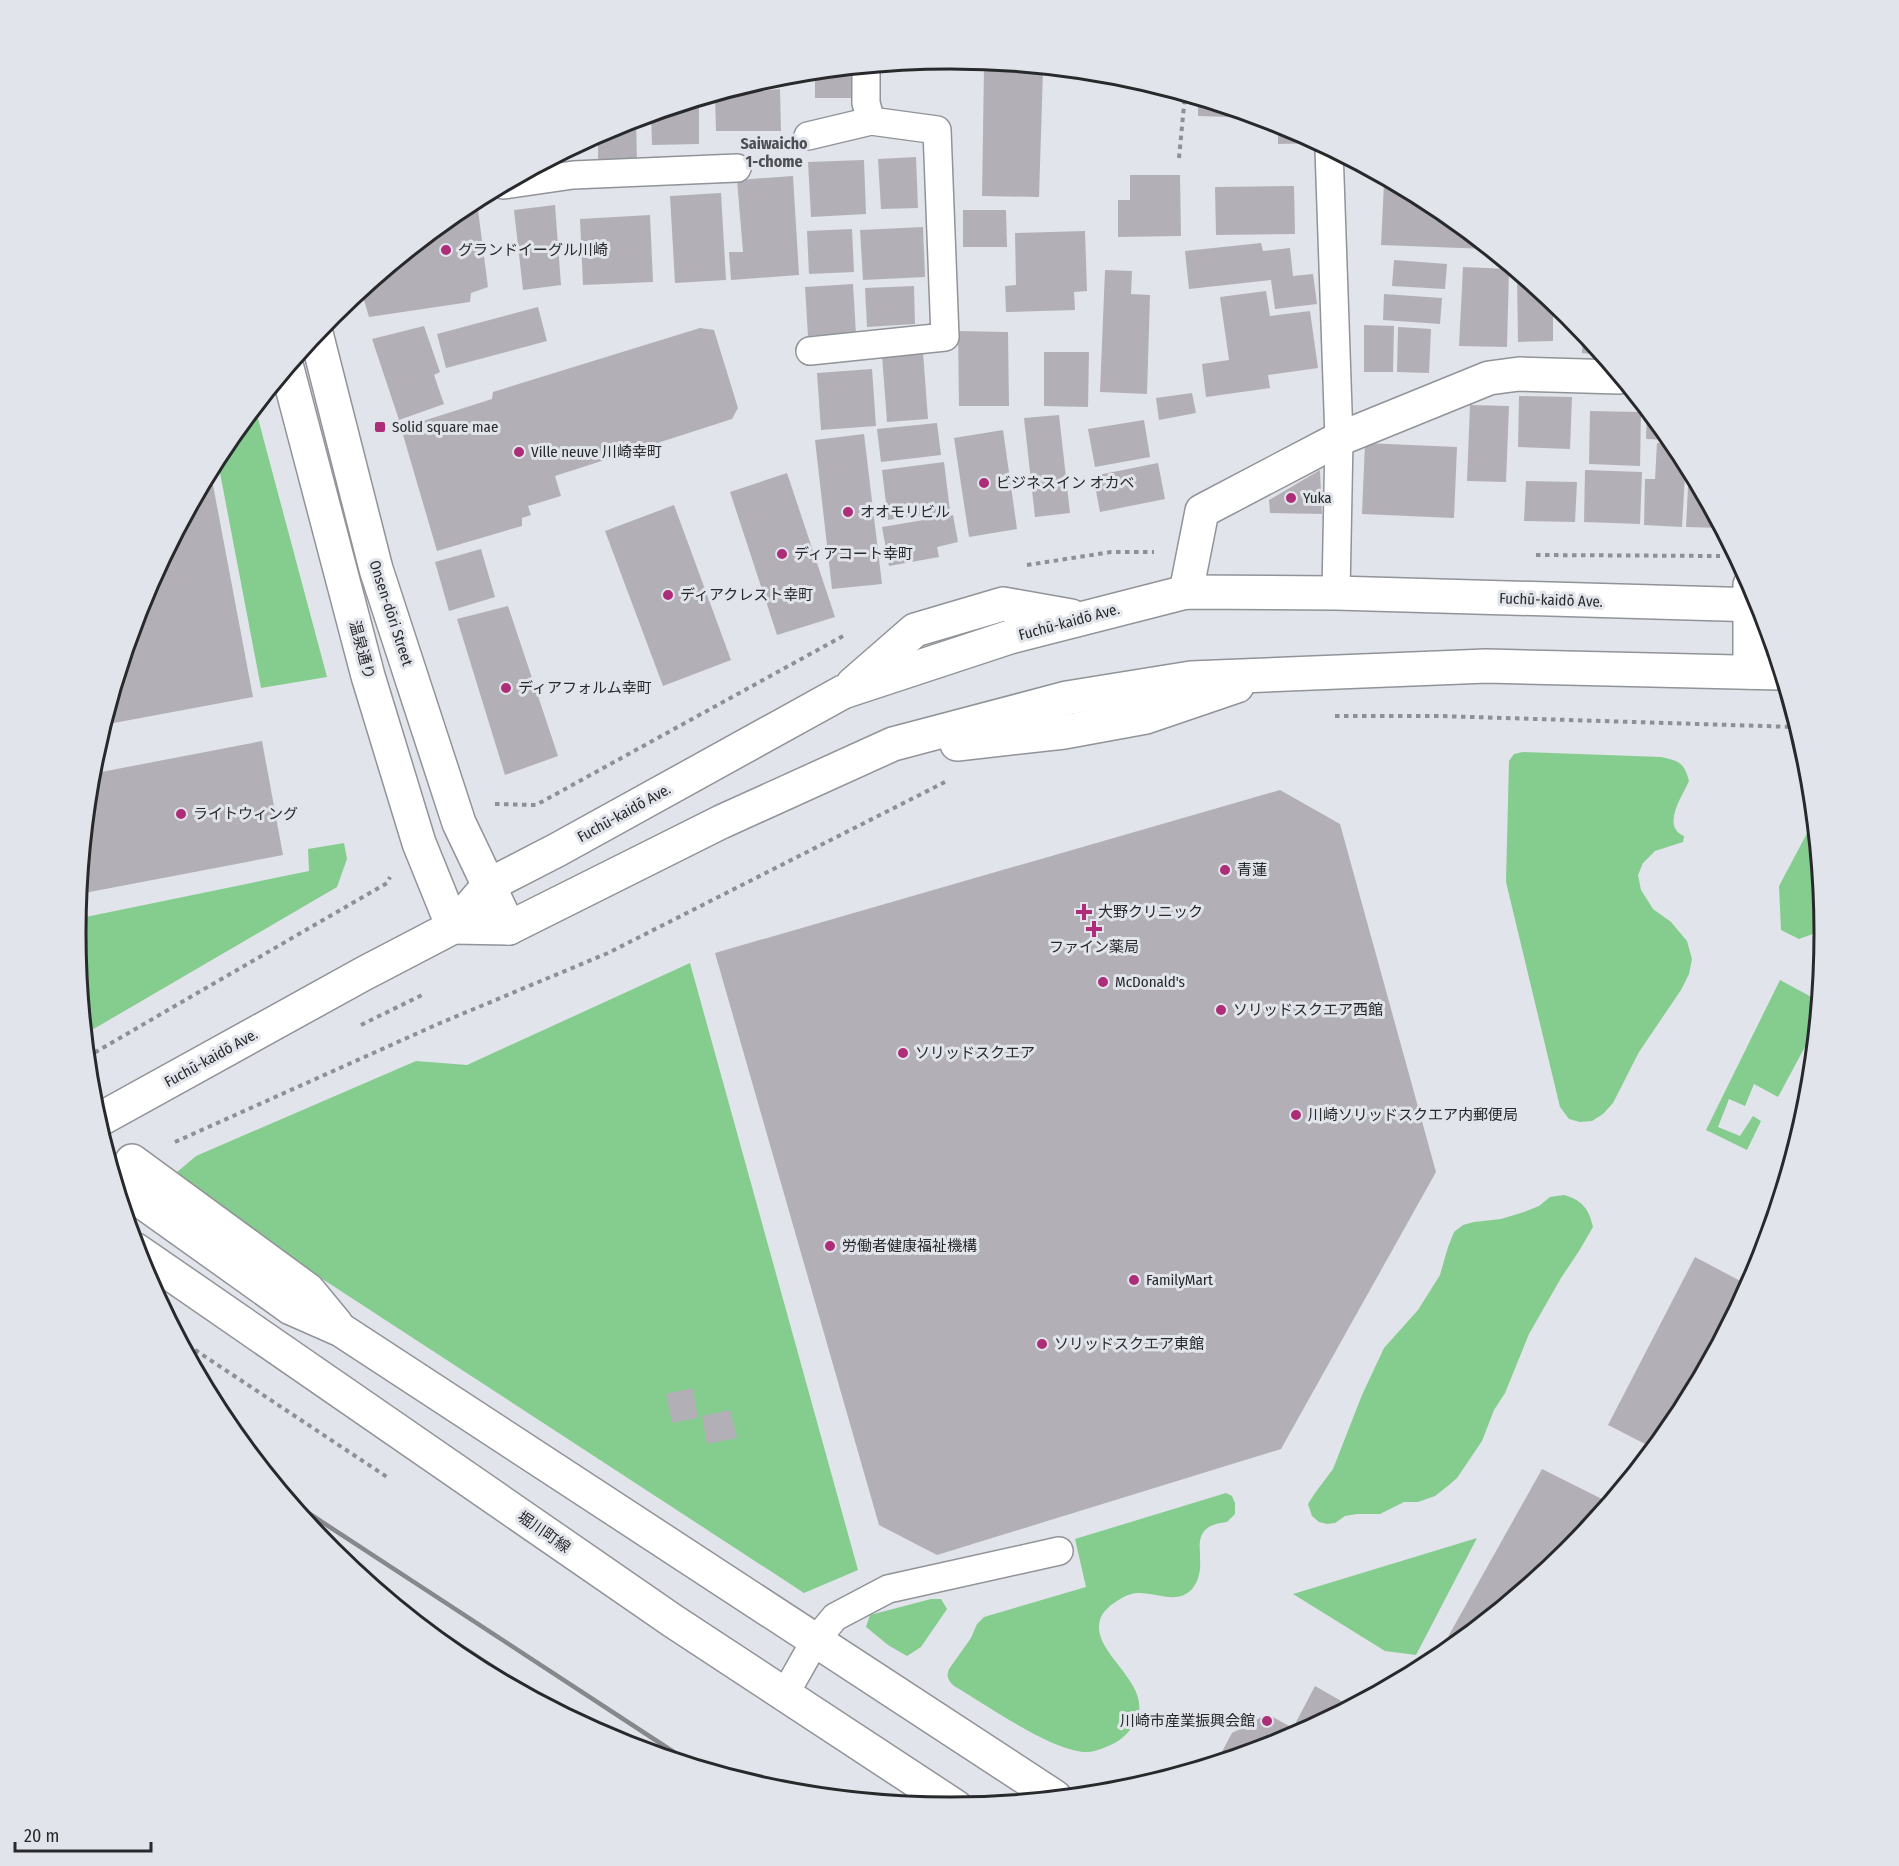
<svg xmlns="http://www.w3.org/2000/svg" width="1899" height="1866" viewBox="0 0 1899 1866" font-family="'Fira Sans Condensed','Noto Sans JP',sans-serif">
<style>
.green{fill:#85cd8e}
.building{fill:#b2b0b6}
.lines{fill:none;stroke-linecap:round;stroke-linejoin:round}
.lane-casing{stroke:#909398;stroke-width:30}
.street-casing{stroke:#909398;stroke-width:36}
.secondary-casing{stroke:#909398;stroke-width:36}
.primary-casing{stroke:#909398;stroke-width:36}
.path{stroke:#8e9095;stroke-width:4;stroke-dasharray:4.5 4.5;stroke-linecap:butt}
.lane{stroke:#fff;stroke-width:27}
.street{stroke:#fff;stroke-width:33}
.secondary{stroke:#fff;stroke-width:33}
.primary{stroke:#fff;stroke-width:33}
.rail{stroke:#86888c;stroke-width:4.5}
.poi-dot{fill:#ad2d79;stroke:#e1e4ea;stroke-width:2}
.labels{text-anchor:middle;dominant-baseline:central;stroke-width:6;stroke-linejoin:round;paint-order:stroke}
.poi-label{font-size:15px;fill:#28292c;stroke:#e1e4ea;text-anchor:start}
.street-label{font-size:15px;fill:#28292c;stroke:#e1e4ea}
.neighbourhood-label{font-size:16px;font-weight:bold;fill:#4d4f54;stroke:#e1e4ea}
.rim{fill:none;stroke:#28292c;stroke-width:3}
</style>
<rect width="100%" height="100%" fill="#e1e4ea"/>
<g class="green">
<polygon points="255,407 327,677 261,688 217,457 223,447"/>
<path d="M1523,752L1661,757C1679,761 1684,762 1689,781C1682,797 1661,826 1684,836L1683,842L1655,851L1643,863L1638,875L1641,890L1653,909L1671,922L1687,941L1692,959L1689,974L1681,990L1639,1052L1613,1103L1603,1114L1592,1121L1580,1122L1569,1119L1560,1107L1506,882L1509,761L1514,754Z"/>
<polygon points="1813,822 1824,930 1799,939 1781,930 1779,886"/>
<polygon points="344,843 347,859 337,887 85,1034 75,933 76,919 309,871 308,849"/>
<polygon points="690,963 858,1570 804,1593 169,1179 196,1156 416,1061 467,1065"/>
<polygon points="1780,980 1817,1000 1814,1030 1778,1097 1754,1084 1745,1106 1729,1099 1718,1127 1740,1136 1753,1116 1761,1121 1747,1150 1706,1130"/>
<path d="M1564,1195C1582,1200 1589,1209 1593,1227L1579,1251L1561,1278L1529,1334L1505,1393L1494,1410L1482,1441L1457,1478L1449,1485L1435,1496L1418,1502H1404L1380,1514H1357L1345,1516L1335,1523L1327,1524L1319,1522L1312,1516L1308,1504L1315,1493L1333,1469L1362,1395L1384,1348L1418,1310L1440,1275L1448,1247L1454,1232L1463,1225L1474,1222L1501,1219L1524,1212L1539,1206L1550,1197Z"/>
<path d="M1226,1493L1232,1496L1235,1503V1514L1227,1522C1179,1527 1214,1563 1192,1589C1176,1607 1151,1589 1131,1594C1124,1596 1117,1601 1111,1605C1108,1608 1104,1611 1102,1615C1085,1648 1145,1676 1139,1712C1138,1716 1135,1721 1133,1725C1128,1735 1117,1743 1106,1747C1100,1749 1094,1752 1088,1752C1054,1753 985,1704 954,1686C948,1680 946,1677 949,1669L971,1638L977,1624L984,1617L1086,1587L1075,1539Z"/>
<polygon points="1477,1538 1416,1655 1385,1651 1293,1594"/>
<polygon points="931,1599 941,1599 947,1609 921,1647 907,1656 888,1645 866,1627 870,1615"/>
</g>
<g class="building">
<polygon points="853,68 854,98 815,98 815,72"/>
<polygon points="984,68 1043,71 1039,197 982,196"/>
<polygon points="780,89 781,131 716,131 715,95"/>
<polygon points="1198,99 1258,117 1258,118 1198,116"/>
<polygon points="699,100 699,144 652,145 651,114"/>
<polygon points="636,118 637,162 598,164 598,134 615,125"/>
<polygon points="1278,123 1284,125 1318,143 1278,144"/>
<polygon points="916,157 918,208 881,209 878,159"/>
<polygon points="864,160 866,214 811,217 808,162"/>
<polygon points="1130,175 1180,175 1181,236 1118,237 1118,200 1130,200"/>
<polygon points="793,176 799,275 731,280 729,252 743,252 737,180"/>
<polygon points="1384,183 1393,183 1436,206 1488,249 1381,245"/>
<polygon points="1294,186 1295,234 1216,235 1215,187"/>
<polygon points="721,193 726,280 675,283 670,196"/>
<polygon points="555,205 561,285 523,290 514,210"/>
<polygon points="478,210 488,287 471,293 470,302 369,317 361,290 455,213"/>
<polygon points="963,210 1006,210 1007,247 963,247"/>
<polygon points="650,215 653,282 583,285 580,219"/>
<polygon points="923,227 925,277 863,280 860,230"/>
<polygon points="852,229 854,272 809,274 807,231"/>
<polygon points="1085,231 1087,291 1074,292 1075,310 1006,312 1005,286 1016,285 1015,233"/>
<polygon points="1261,243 1263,251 1290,248 1293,276 1313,274 1317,304 1275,309 1271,280 1189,289 1185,251"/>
<polygon points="1394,260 1447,264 1445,289 1392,286"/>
<polygon points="1463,267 1509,269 1507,347 1459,346"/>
<polygon points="1105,270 1132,271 1131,294 1150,295 1147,394 1100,392"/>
<polygon points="1517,273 1553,302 1553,341 1518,342"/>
<polygon points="853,284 856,334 808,336 805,287"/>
<polygon points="914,286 915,324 867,327 865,288"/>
<polygon points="1266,291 1270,316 1310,311 1318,368 1268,375 1270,388 1206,397 1202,364 1229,360 1220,297"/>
<polygon points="1384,294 1442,298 1440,324 1383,320"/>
<polygon points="538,307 547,341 446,368 437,334"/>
<polygon points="1364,325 1394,326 1393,372 1364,372"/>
<polygon points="424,326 440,372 434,375 444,404 399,420 372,339"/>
<polygon points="1398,327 1431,329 1429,373 1397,372"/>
<polygon points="700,328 714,330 738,408 732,419 555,476 561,496 528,506 531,515 522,518 522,526 437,551 401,428 492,399 493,392"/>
<polygon points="958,331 1008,332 1009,406 959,406"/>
<polygon points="1583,333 1601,355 1582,353"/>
<polygon points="923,352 928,419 887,422 882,355"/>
<polygon points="1044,352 1089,352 1088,407 1044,406"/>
<polygon points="872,369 876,426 821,430 817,373"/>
<polygon points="1192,393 1196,413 1159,420 1156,398"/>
<polygon points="1519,396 1572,397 1570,449 1518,447"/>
<polygon points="1470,405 1509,406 1506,482 1467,481"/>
<polygon points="1590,411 1641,412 1640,466 1589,464"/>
<polygon points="1647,411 1671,440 1646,439"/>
<polygon points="1059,415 1070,513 1035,517 1024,418"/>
<polygon points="1144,420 1150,457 1095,467 1088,429"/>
<polygon points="937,423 941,455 881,462 877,429"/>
<polygon points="1003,430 1017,529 969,537 954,438"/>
<polygon points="864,434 882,584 832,589 815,440"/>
<polygon points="1365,443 1457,447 1454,518 1362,514"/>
<polygon points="1657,443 1674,444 1692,476 1685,475 1682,527 1644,525 1645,479 1655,479"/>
<polygon points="944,462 950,511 888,520 882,470"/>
<polygon points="1158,463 1165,499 1100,512 1093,476"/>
<polygon points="210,469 253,697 103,725 142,598"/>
<polygon points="1320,470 1322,514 1270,513 1269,500"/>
<polygon points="1585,470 1642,472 1640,524 1584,522"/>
<polygon points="787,473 835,617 777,635 730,492"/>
<polygon points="1526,481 1577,482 1575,522 1524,521"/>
<polygon points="1688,487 1698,488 1720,528 1686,527"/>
<polygon points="674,505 731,660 663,686 605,531"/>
<polygon points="953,515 958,542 937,547 939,557 889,566 882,527"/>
<polygon points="481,549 495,597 449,611 435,562"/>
<polygon points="508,606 558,756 505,775 457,619"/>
<polygon points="262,741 283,855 79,894 91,774"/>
<polygon points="1280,790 1340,824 1436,1172 1281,1449 937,1555 879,1525 715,953"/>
<polygon points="1695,1257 1748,1285 1676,1419 1653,1448 1608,1425"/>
<polygon points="693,1388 698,1418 672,1423 666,1394"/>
<polygon points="730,1410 737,1438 707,1444 702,1416"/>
<polygon points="1542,1469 1608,1502 1568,1552 1435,1660"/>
<polygon points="1315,1686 1350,1706 1284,1741 1217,1761 1232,1733 1267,1714 1293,1728"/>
</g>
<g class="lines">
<defs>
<g id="lane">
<polyline points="866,67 866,103 871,121"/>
<polyline points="808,136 871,121 937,130 945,337 810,351"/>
<polyline points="1329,149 1339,439 1336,593"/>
<polyline points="503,185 573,175 737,168"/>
<polyline points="785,1694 815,1641 835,1617 888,1589 1059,1551"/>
</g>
<g id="street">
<polyline points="1750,585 1750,672"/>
<polyline points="1186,592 1202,511 1339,439 1489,378 1519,374 1619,377"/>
<polyline points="132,1161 308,1290 336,1324"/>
<polyline points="116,1183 291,1308 341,1330 1055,1797"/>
</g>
<g id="secondary">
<polyline points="316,333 376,569 459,823 509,928"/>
<polyline points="287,368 368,676 419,843 453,927"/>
<polyline points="136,1250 673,1621 956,1807"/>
</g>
<g id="primary">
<polyline points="853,684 915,630 1003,604 1071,616"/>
<polyline points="957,744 1064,732 1146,717 1237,686"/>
<polyline points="453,927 509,928 721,822 893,744 1067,698 1191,678 1486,666 1780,673"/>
<polyline points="97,1121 363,974 453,927 489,885 557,850 843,692 1010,637 1186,592 1336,593 1759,605"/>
</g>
</defs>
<use href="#lane" class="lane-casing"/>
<use href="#street" class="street-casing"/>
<use href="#secondary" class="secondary-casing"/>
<use href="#primary" class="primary-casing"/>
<g class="path">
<polyline points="1179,158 1185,95"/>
<polyline points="1536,555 1720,556"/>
<polyline points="1027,565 1111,552 1154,552"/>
<polyline points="1335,716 1439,716 1796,727"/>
<polyline points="495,804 536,805 843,636"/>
<polyline points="361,1025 422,995"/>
<polyline points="87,1057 387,883 390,877"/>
<polyline points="175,1142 438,1024 608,953 945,782"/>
<polyline points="180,1340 387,1477"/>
</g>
<use href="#lane" class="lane"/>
<use href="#street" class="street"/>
<use href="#secondary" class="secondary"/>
<use href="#primary" class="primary"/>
<g class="rail">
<polyline points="290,1501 692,1764"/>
<polyline points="392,1601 565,1714"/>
</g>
</g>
<g class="poi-dot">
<circle cx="446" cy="250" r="6"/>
<rect x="374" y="421" width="12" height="12" rx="3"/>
<circle cx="519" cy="452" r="6"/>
<circle cx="984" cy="483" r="6"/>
<circle cx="1291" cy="498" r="6"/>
<circle cx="848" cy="512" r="6"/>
<circle cx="782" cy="554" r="6"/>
<circle cx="668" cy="595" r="6"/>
<circle cx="506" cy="688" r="6"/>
<circle cx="181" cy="814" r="6"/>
<circle cx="1225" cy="870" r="6"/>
<path d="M1081 903h6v6h6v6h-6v6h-6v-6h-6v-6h6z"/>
<path d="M1091 920h6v6h6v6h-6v6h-6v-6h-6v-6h6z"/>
<circle cx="1103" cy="982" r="6"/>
<circle cx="1221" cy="1010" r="6"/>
<circle cx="903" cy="1053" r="6"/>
<circle cx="1296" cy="1115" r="6"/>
<circle cx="830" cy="1246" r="6"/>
<circle cx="1134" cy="1280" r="6"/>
<circle cx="1042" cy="1344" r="6"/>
<circle cx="1267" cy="1721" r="6"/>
</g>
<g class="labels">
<g class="poi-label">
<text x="458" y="250">グランドイーグル川崎</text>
<text x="392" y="427">Solid square mae</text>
<text x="531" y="452">Ville neuve 川崎幸町</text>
<text x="996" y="483">ビジネスイン オカベ</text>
<text x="1303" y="498">Yuka</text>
<text x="860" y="512">オオモリビル</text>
<text x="794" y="554">ディアコート幸町</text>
<text x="680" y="595">ディアクレスト幸町</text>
<text x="518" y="688">ディアフォルム幸町</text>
<text x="193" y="814">ライトウィング</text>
<text x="1237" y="870">青蓮</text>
<text x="1098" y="912">大野クリニック</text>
<text x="1094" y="947" text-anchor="middle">ファイン薬局</text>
<text x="1115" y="982">McDonald's</text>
<text x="1233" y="1010">ソリッドスクエア西館</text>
<text x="915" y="1053">ソリッドスクエア</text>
<text x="1308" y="1115">川崎ソリッドスクエア内郵便局</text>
<text x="842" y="1246">労働者健康福祉機構</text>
<text x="1146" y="1280">FamilyMart</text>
<text x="1054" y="1344">ソリッドスクエア東館</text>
<text x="1255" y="1721" text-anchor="end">川崎市産業振興会館</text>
</g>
<g class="street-label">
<text transform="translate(1551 600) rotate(2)">Fuchū-kaidō Ave.</text>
<text transform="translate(391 613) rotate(72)">Onsen-dōri Street</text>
<text transform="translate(1069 622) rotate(-15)">Fuchū-kaidō Ave.</text>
<text transform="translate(362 650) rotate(75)">温泉通り</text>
<text transform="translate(624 813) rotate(-29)">Fuchū-kaidō Ave.</text>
<text transform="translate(211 1058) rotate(-29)">Fuchū-kaidō Ave.</text>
<text transform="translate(544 1532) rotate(35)">堀川町線</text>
</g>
<g class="neighbourhood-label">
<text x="774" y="143">Saiwaicho<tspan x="774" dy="18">1-chome</tspan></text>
</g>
</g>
<path d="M0 0H1899V1866H0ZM86 933a864 864 0 1 1 1728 0a864 864 0 1 1-1728 0Z" fill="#e1e4ea" fill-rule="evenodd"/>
<path class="rim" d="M86 933a864 864 0 1 1 1728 0a864 864 0 1 1-1728 0Z"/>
<path d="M15 1842v9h136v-9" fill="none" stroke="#28292c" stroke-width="3"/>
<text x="24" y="1842" font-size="18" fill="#28292c" stroke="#e1e4ea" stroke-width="4.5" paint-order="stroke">20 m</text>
</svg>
